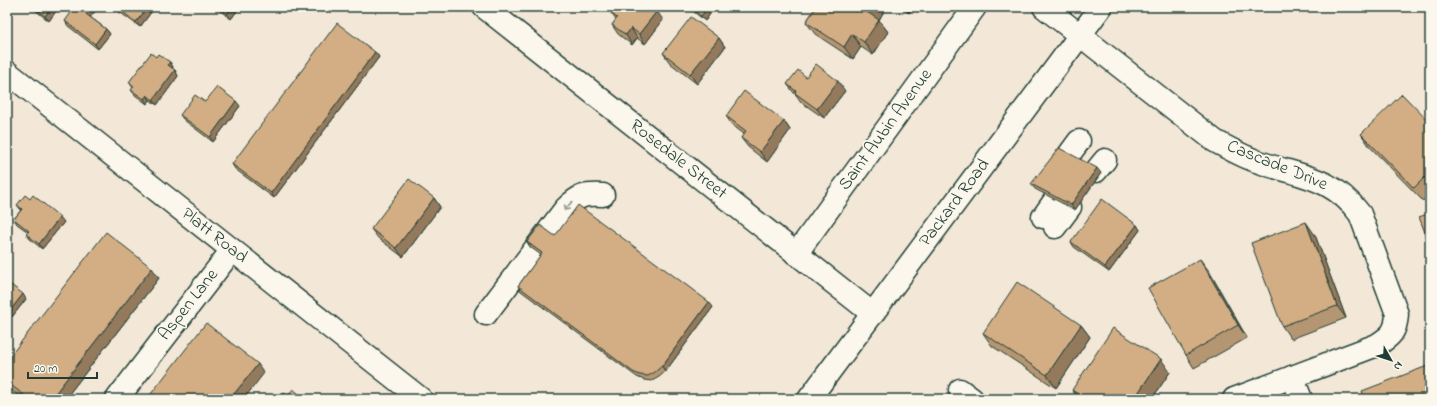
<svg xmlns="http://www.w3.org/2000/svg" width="1437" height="406" viewBox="0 0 1437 406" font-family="'Indie Flower',sans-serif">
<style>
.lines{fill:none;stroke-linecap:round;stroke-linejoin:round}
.minor-casing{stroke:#1f3d34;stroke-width:25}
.major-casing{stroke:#1f3d34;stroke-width:25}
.minor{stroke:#fbf7ec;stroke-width:22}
.major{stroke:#fbf7ec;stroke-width:22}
.wall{fill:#b59672;stroke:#1f3d34}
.shaded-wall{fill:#947a5d;stroke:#1f3d34}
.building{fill:#d3ae85;stroke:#1f3d34}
.oneway{stroke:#8d9a90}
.labels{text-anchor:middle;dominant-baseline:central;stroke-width:3.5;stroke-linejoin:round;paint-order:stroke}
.street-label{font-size:18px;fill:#1f3d34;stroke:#fbf7ec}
</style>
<rect width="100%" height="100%" fill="#f3e8d7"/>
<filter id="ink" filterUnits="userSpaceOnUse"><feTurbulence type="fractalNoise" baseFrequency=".025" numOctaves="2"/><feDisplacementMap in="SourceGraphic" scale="8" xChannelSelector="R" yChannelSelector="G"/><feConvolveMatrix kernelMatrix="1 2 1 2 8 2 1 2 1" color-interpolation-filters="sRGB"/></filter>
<g filter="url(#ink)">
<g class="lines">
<defs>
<g id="minor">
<polyline points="484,7 873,314"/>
<path d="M1044,7L1215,141C1230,149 1245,158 1262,163C1303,177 1332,177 1360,214L1397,314C1396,332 1391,336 1377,345L1234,399"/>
<polyline points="1068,156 1079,141"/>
<polyline points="1096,171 1105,160"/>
<polyline points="1043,217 1055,200"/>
<polyline points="1055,227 1070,207"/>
<polyline points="796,254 975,7"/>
<path d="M486,314L565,209C579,195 584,194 603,195"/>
<polyline points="1292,377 1301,399"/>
<polyline points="960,390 972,399"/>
<polyline points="117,399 232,250"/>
</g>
<g id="major">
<polyline points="7,72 421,399"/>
<polyline points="809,399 1101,7"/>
</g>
</defs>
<use href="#minor" class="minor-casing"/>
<use href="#major" class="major-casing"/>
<use href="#minor" class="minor"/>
<use href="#major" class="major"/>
</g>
<g class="wall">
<polygon points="31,7 59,7 49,21"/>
<polygon points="115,7 155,7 140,27 118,11"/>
<polygon points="215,7 240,7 231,19"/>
<polygon points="688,7 715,7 705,21"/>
<polygon points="816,7 881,7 884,11 879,20 888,32 873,55 861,47 853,59 815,34 806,22"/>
<polygon points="900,7 913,7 909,13"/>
<polygon points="96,10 90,17 106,29 110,34 98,49 68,26 65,21"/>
<polygon points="611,13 663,20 645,44 637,38 632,45 618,34 612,25 616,20"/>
<polygon points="719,38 725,47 697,84 670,63 663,53"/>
<polygon points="375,52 379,57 274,198 235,169 232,164"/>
<polygon points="156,57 170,62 173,67 172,69 175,70 178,76 157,105 150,100 147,104 135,95 131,90 133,88 129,82"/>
<polygon points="806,77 845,91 824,118 801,102 797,96 794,93 787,84"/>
<polygon points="205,102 240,106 213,142 184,120 180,115"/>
<polygon points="726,116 784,121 790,130 767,162 748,147 741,138 744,134 732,125"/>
<polygon points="1430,123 1430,193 1423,201 1370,147 1361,134"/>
<polygon points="1101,173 1075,210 1035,189 1031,184"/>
<polygon points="434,198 440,207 403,257 378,238 371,229"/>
<polygon points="30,199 64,222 42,249 30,239 26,234 28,232 17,224 14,219 21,210 17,205"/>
<polygon points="1137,225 1140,230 1109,272 1074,247 1071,242"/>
<polygon points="1315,235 1346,318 1291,339 1282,326"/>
<polygon points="555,236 713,307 665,372 659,377 652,381 644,380 637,377 521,291 518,286 541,255 530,247 527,242"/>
<polygon points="1209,271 1247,338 1194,368 1186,355"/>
<polygon points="159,278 65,399 23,399 7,387 7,360"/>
<polygon points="7,282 26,299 12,317 7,313"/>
<polygon points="1081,325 1090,337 1056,388 992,346 983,333"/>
<polygon points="1170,372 1152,399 1078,399 1072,390"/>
</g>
<g class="shaded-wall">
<polygon points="52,7 59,7 49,21 45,16"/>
<polygon points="91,7 93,7 96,10 89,19 86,14"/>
<polygon points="148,7 155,7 140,27 136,22"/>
<polygon points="232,7 240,7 231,19 227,14"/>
<polygon points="708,7 715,7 705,21 701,16"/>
<polygon points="870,7 881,7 884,11 879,20 888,32 873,55 864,42 867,12"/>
<polygon points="905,7 913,7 909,13"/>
<polygon points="657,11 663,20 645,44 639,34"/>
<polygon points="631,28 637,38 632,45 626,35"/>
<polygon points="106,29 110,34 98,49 95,44"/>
<polygon points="852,34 861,47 853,59 844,47"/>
<polygon points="719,38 725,47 697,84 690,74"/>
<polygon points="375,52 379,57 274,198 271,193"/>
<polygon points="170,62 173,67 171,70 168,65"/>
<polygon points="175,70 178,76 157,105 153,100"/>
<polygon points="838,81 845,91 824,118 817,109"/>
<polygon points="147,95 150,100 147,104 144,99"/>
<polygon points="236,101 240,106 213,142 210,137"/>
<polygon points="784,121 790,130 767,162 760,152"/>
<polygon points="1097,168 1101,173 1075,210 1071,205"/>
<polygon points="434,198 440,207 403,257 396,248"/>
<polygon points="60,217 64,222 42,249 39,244"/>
<polygon points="1306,222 1315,235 1346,318 1337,306"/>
<polygon points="1137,225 1140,230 1109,272 1105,267"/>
<polygon points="1200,259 1209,271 1247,338 1238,325"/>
<polygon points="152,268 159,278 65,399 51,399"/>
<polygon points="23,294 26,299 12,317 9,312"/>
<polygon points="709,302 713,307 665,372 662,366"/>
<polygon points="1081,325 1090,337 1056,388 1047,375"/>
<polygon points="1161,359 1170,372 1152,399 1134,399"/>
<polygon points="258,364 264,373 244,399 230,399"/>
</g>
<g class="building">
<polygon points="34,7 52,7 45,16"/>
<polygon points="75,7 91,7 86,14 106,29 95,44 65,21"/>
<polygon points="116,7 148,7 136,22"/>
<polygon points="219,7 232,7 227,14"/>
<polygon points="616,7 652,7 657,11 639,34 631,28 626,35 612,25 617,18 611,13"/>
<polygon points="690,7 708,7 701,16"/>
<polygon points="816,7 870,7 867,12 879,20 864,42 852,34 844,47 806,22"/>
<polygon points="691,17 719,38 690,74 663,53"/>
<polygon points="337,23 375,52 271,193 232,164"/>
<polygon points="151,53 156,57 158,54 170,62 168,65 175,70 153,100 147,95 144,99 131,90 134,86 129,82"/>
<polygon points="816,64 838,81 817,109 795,93 796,91 787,84 798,70 806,77"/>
<polygon points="217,87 236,101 210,137 180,115 195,95 205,102"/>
<polygon points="744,91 784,121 760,152 741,138 746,131 726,116"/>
<polygon points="1402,94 1430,123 1430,172 1414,188 1361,134"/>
<polygon points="1059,148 1097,168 1071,205 1031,184"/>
<polygon points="409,179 434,198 396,248 371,229"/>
<polygon points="25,195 30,199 33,195 60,217 39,244 26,234 29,231 14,219 22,209 17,205"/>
<polygon points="1102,199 1137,225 1105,267 1071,242"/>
<polygon points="578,205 709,302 662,366 655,372 648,376 640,375 633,372 518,286 542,253 527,242 540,225 555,236"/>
<polygon points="1430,213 1430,245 1419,217"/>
<polygon points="1306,222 1337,306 1282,326 1251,243"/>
<polygon points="106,232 152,268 51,399 29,399 7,382 7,360"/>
<polygon points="1200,259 1238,325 1186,355 1148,288"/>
<polygon points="7,282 23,294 9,312 7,311"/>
<polygon points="1017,282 1081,325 1047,375 983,333"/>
<polygon points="206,323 258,364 230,399 147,399"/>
<polygon points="1113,328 1161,359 1134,399 1085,399 1072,390"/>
<polygon points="1430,365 1430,399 1365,399 1362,391"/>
<polygon points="293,389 305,399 280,399 284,393 288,396"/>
</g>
<defs><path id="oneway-shaft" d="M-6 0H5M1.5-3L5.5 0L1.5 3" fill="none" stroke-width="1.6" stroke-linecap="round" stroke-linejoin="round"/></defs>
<use class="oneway" href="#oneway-shaft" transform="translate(568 206) rotate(133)"/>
</g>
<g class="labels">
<g class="street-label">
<text transform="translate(886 130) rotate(-54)">Saint Aubin Avenue</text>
<text transform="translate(678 160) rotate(38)">Rosedale Street</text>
<text transform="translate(1277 166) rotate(22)">Cascade Drive</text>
<text transform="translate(955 203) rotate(-53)">Packard Road</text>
<text transform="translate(214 236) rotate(38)">Platt Road</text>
<text transform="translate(189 305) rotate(-52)">Aspen Lane</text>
</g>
</g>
<rect width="1437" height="406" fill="none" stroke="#fbf7ec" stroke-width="24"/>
<rect x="12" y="12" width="1413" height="382" fill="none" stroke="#1f3d34" stroke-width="1.5" filter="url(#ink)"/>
<g transform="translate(1391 360) rotate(129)" stroke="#fbf7ec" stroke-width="3" paint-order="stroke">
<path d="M0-3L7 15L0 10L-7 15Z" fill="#1f3d34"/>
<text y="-6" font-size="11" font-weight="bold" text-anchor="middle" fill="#1f3d34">N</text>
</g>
<path d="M28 372v6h69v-6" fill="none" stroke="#1f3d34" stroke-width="2"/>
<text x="34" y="372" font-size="12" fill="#1f3d34" stroke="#fbf7ec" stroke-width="3" paint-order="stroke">20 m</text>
</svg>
